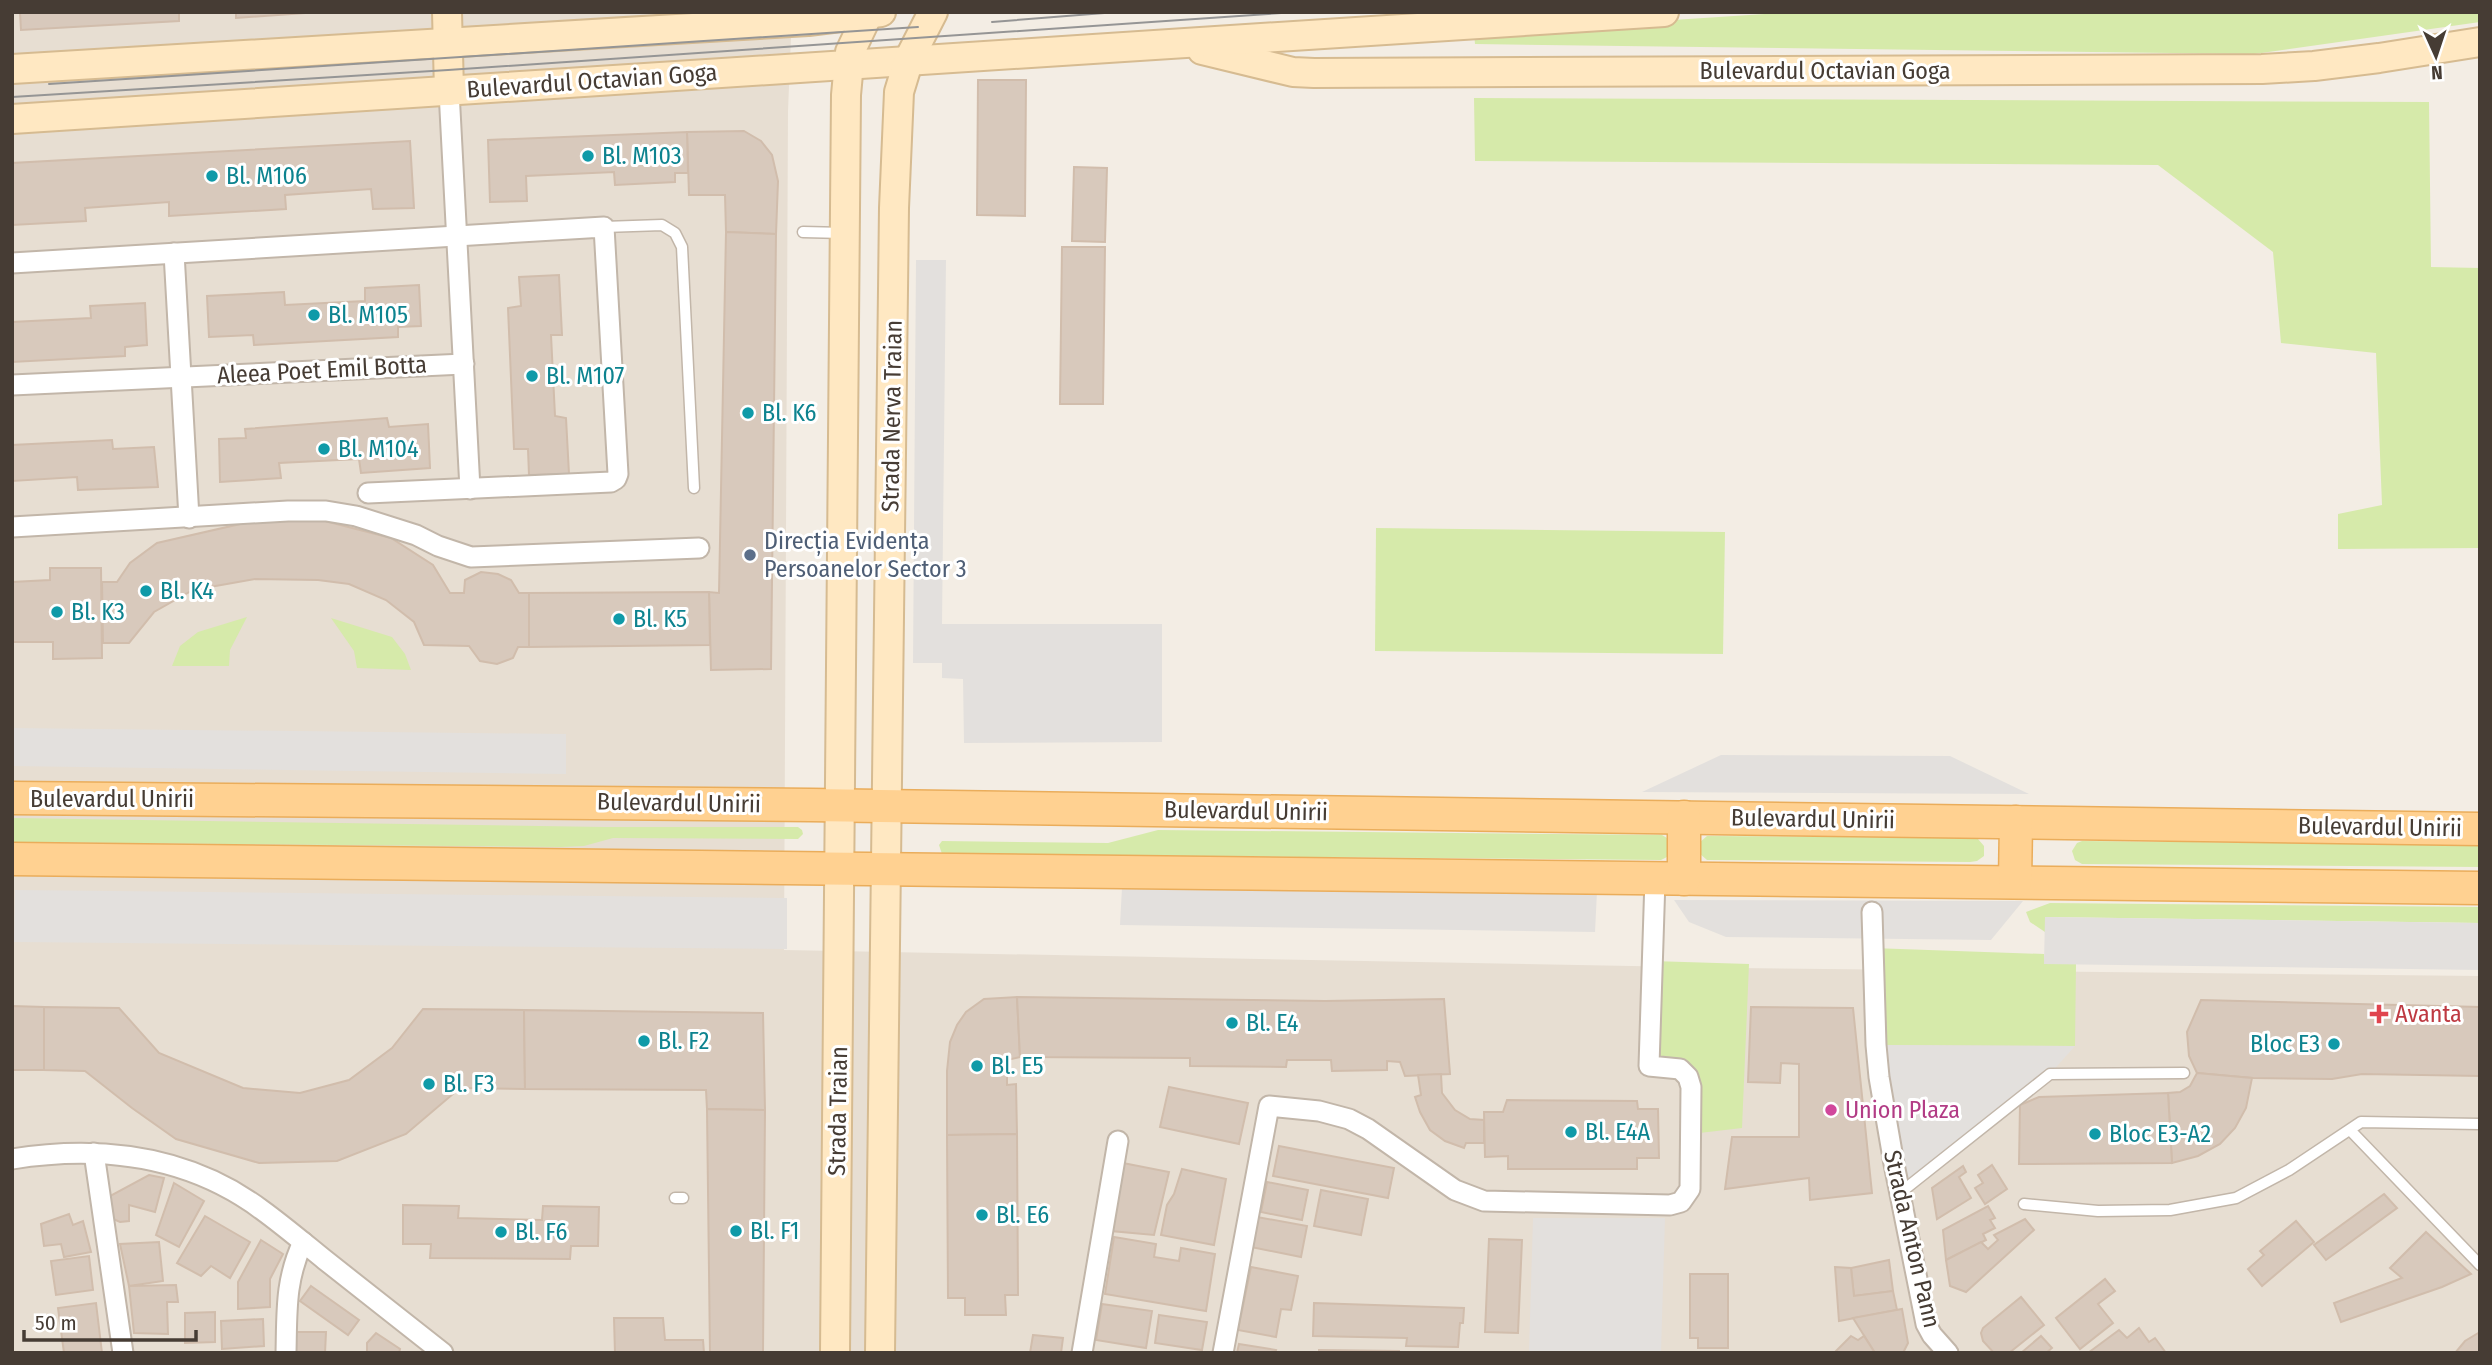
<svg xmlns="http://www.w3.org/2000/svg" width="2492" height="1365" viewBox="0 0 2492 1365" font-family="'Fira Sans Condensed',sans-serif">
<style>
.residential{fill:#e7ded2}
.green{fill:#d6eaaa}
.parking{fill:#e3e0dd}
.building{fill:#d8c9bc;stroke:#d1bdac;stroke-width:2}
.lines{fill:none;stroke-linecap:round;stroke-linejoin:round}
.lane-casing{stroke:#c2b6a9;stroke-width:13}
.street-casing{stroke:#c2b6a9;stroke-width:23}
.secondary-casing{stroke:#d6bb91;stroke-width:32}
.primary-casing{stroke:#eaad5b;stroke-width:35}
.lane{stroke:#fff;stroke-width:10}
.street{stroke:#fff;stroke-width:19}
.secondary{stroke:#ffe8c2;stroke-width:28}
.primary{stroke:#ffd191;stroke-width:32}
.tram{stroke:#959595;stroke-width:2}
.culture-dot{fill:#0f9aa8;stroke:#fff;stroke-width:2.5}
.service-dot{fill:#5c6f8a;stroke:#fff;stroke-width:2.5}
.health-dot{fill:#e0444e;stroke:#fff;stroke-width:2.5}
.hotel-dot{fill:#d1479c;stroke:#fff;stroke-width:2.5}
.labels{text-anchor:middle;dominant-baseline:central;stroke-width:6;stroke-linejoin:round;paint-order:stroke}
.street-label{font-size:24px;fill:#463c34;stroke:#fff}
.culture-label{font-size:24px;fill:#0d838f;stroke:#fff;text-anchor:start}
.service-label{font-size:24px;fill:#4e5e75;stroke:#fff;text-anchor:start}
.health-label{font-size:24px;fill:#be3a42;stroke:#fff;text-anchor:start}
.hotel-label{font-size:24px;fill:#b23c85;stroke:#fff;text-anchor:start}
</style>
<rect width="100%" height="100%" fill="#f3ede4"/>
<polygon class="residential" points="12,12 792,12 788,111 784,950 1739,968 2480,976 2480,1353 12,1353"/>
<g class="green">
<polygon points="1795,12 2480,12 2480,22 2254,54 1475,44 1474,33"/>
<polygon points="1474,98 2429,102 2431,267 2480,268 2480,548 2338,549 2338,514 2382,505 2376,353 2281,343 2273,252 2158,165 1475,161"/>
<polygon points="1376,528 1725,532 1723,654 1375,651"/>
<polygon points="247,617 230,650 229,666 172,666 180,646 198,632"/>
<polygon points="331,618 392,637 405,654 411,670 357,668 354,651"/>
<polygon points="12,818 604,827 798,827 802,830 803,834 798,839 613,838 584,846 561,847 12,842"/>
<polygon points="1158,830 1662,835 1672,841 1671,855 1661,860 942,854 939,845 942,841 1108,843"/>
<polygon points="1707,836 1969,838 1978,839 1984,846 1984,856 1977,861 1970,862 1707,860 1699,853 1699,843"/>
<polygon points="2082,841 2480,845 2480,867 2082,864 2075,860 2072,851 2077,843"/>
<polygon points="2050,903 2480,907 2480,923 2045,917 2045,932 2030,922 2026,912"/>
<polygon points="1872,948 2044,954 2045,964 2076,964 2075,1046 1876,1045"/>
<polygon points="1652,961 1749,964 1742,1128 1691,1134 1688,1077 1649,1066"/>
</g>
<g class="parking">
<polygon points="916,260 946,260 942,624 1162,624 1162,742 964,743 963,679 942,678 942,663 913,663"/>
<polygon points="12,728 566,734 566,774 12,766"/>
<polygon points="1721,755 1950,756 2029,794 1642,792"/>
<polygon points="1122,888 1597,891 1595,932 1120,925"/>
<polygon points="15,890 787,898 787,949 14,942"/>
<polygon points="1674,900 2023,901 1991,940 1726,937 1689,922"/>
<polygon points="2045,917 2480,923 2480,970 2044,964"/>
<polygon points="1876,1045 2075,1046 2050,1074 1899,1194"/>
<polygon points="1533,1218 1665,1218 1661,1353 1529,1351"/>
</g>
<g class="building">
<polygon points="20,12 179,12 179,21 21,30"/>
<polygon points="236,12 319,12 236,18"/>
<polygon points="978,80 1026,80 1025,216 977,215"/>
<polygon points="744,131 761,141 772,155 778,181 776,234 726,232 725,195 689,195 687,132"/>
<polygon points="687,132 688,173 675,173 675,182 615,185 614,172 526,176 527,201 490,202 488,140"/>
<polygon points="410,141 414,208 373,209 371,189 285,195 286,209 169,216 169,202 85,208 86,221 12,225 12,163"/>
<polygon points="1074,167 1107,168 1105,242 1072,241"/>
<polygon points="726,232 776,234 771,669 711,670 709,592 719,593"/>
<polygon points="1062,247 1105,247 1103,404 1060,404"/>
<polygon points="559,275 562,335 551,335 555,416 566,418 569,474 529,475 528,449 514,449 508,308 521,306 519,277"/>
<polygon points="419,285 421,326 398,327 398,337 254,345 253,335 209,337 207,296 284,292 285,305 365,301 365,288"/>
<polygon points="145,303 147,345 125,347 125,356 12,362 12,322 91,318 90,306"/>
<polygon points="387,418 389,427 428,424 430,468 361,473 359,459 279,463 281,478 220,482 219,439 246,438 245,429"/>
<polygon points="112,440 113,449 154,447 158,487 78,490 77,477 12,481 12,445"/>
<polygon points="262,519 325,521 391,538 433,565 450,593 464,593 465,580 481,572 498,574 511,580 519,593 529,593 529,647 518,647 513,658 497,664 480,661 469,646 424,645 414,622 386,600 349,584 318,580 255,579 193,590 154,612 129,643 103,643 102,582 117,582 130,563 157,543"/>
<polygon points="50,568 101,568 102,658 53,659 53,642 12,642 12,582 50,580"/>
<polygon points="709,592 710,645 529,647 529,593"/>
<polygon points="1017,997 1020,1057 1007,1060 1007,1085 1016,1084 1017,1134 947,1135 947,1071 950,1042 957,1025 966,1012 984,999"/>
<polygon points="1017,997 1325,1001 1444,999 1450,1074 1405,1076 1400,1062 1387,1061 1387,1070 1332,1071 1331,1060 1287,1060 1286,1067 1190,1066 1190,1058 1020,1057"/>
<polygon points="2201,1000 2480,1007 2480,1076 2362,1074 2332,1079 2252,1078 2197,1073 2189,1056 2187,1032"/>
<polygon points="12,1006 44,1007 44,1070 12,1070"/>
<polygon points="44,1007 119,1008 159,1053 243,1088 300,1093 349,1080 392,1048 423,1009 524,1010 525,1089 460,1088 406,1134 337,1161 259,1163 176,1139 132,1108 85,1071 44,1070"/>
<polygon points="1751,1007 1853,1008 1872,1193 1810,1200 1809,1178 1725,1189 1732,1137 1799,1137 1799,1064 1781,1063 1780,1083 1748,1082"/>
<polygon points="524,1010 763,1013 765,1110 707,1109 706,1090 525,1089"/>
<polygon points="2197,1073 2252,1078 2246,1108 2235,1128 2220,1144 2198,1156 2172,1163 2168,1093 2180,1092 2190,1086"/>
<polygon points="1441,1074 1442,1093 1455,1110 1470,1119 1484,1120 1484,1143 1466,1143 1464,1148 1445,1141 1430,1130 1420,1112 1415,1097 1421,1095 1418,1075"/>
<polygon points="1169,1087 1248,1103 1239,1144 1160,1127"/>
<polygon points="2168,1093 2172,1163 2019,1164 2020,1105 2039,1097"/>
<polygon points="1507,1100 1637,1101 1638,1109 1658,1109 1659,1158 1637,1158 1637,1169 1508,1169 1508,1156 1485,1157 1484,1112 1503,1112"/>
<polygon points="707,1109 765,1110 763,1353 710,1353"/>
<polygon points="1017,1134 1018,1295 1005,1295 1006,1315 965,1315 965,1298 948,1298 947,1135"/>
<polygon points="1279,1146 1394,1168 1388,1198 1273,1176"/>
<polygon points="1123,1163 1169,1172 1154,1235 1111,1231"/>
<polygon points="1992,1165 2007,1189 1985,1204 1975,1188 1983,1183 1978,1175"/>
<polygon points="1963,1166 1966,1172 1959,1177 1971,1198 1937,1219 1932,1188"/>
<polygon points="1182,1169 1226,1179 1214,1245 1161,1235 1167,1205 1174,1194"/>
<polygon points="149,1175 164,1178 155,1212 129,1205 129,1221 120,1222 111,1218 110,1196"/>
<polygon points="1267,1182 1308,1190 1302,1220 1261,1212"/>
<polygon points="174,1183 204,1201 179,1247 156,1235"/>
<polygon points="1321,1190 1368,1199 1361,1235 1314,1226"/>
<polygon points="2384,1194 2397,1208 2326,1260 2314,1245"/>
<polygon points="403,1205 459,1206 458,1218 542,1220 543,1206 599,1207 598,1246 571,1246 570,1259 430,1258 431,1244 403,1244"/>
<polygon points="1988,1206 1995,1218 1990,1220 1995,1228 1983,1234 1986,1240 1946,1260 1943,1230"/>
<polygon points="69,1214 73,1225 83,1221 91,1252 64,1257 61,1244 44,1246 41,1224"/>
<polygon points="205,1216 250,1242 230,1278 211,1266 201,1276 177,1263"/>
<polygon points="1257,1217 1307,1226 1301,1257 1251,1247"/>
<polygon points="2025,1219 2034,1230 1966,1292 1950,1286 1946,1260 1981,1242 1988,1249 1998,1240 1994,1235"/>
<polygon points="2296,1221 2314,1242 2262,1286 2248,1269 2264,1255 2260,1251"/>
<polygon points="2426,1232 2471,1274 2442,1287 2341,1322 2334,1303 2402,1278 2390,1268"/>
<polygon points="1114,1237 1156,1244 1154,1257 1179,1261 1181,1248 1215,1254 1206,1311 1105,1294"/>
<polygon points="1489,1239 1522,1240 1518,1333 1485,1332"/>
<polygon points="261,1240 283,1254 270,1279 270,1307 238,1309 238,1282"/>
<polygon points="159,1242 163,1281 129,1286 120,1244"/>
<polygon points="89,1256 93,1290 56,1295 51,1261"/>
<polygon points="1889,1260 1893,1291 1854,1296 1851,1268"/>
<polygon points="1251,1267 1298,1276 1291,1310 1281,1309 1276,1337 1238,1330"/>
<polygon points="1835,1267 1851,1268 1854,1296 1893,1291 1897,1310 1839,1321"/>
<polygon points="1690,1274 1728,1274 1728,1348 1698,1348 1698,1338 1690,1338"/>
<polygon points="2105,1279 2115,1291 2098,1304 2113,1323 2080,1349 2056,1318"/>
<polygon points="176,1285 178,1302 167,1302 168,1334 134,1333 129,1286"/>
<polygon points="311,1286 359,1320 348,1335 300,1301"/>
<polygon points="2021,1297 2044,1325 2009,1353 1994,1353 1983,1341 1981,1333 1983,1328"/>
<polygon points="96,1303 102,1353 64,1353 58,1308"/>
<polygon points="1314,1303 1464,1308 1463,1323 1460,1323 1458,1347 1406,1346 1407,1338 1313,1336"/>
<polygon points="1102,1304 1152,1311 1146,1348 1096,1340"/>
<polygon points="1902,1309 1908,1343 1903,1353 1875,1353 1853,1318"/>
<polygon points="215,1312 215,1342 185,1343 185,1313"/>
<polygon points="1159,1315 1207,1322 1202,1350 1155,1343"/>
<polygon points="614,1318 663,1318 665,1340 703,1340 704,1353 615,1353"/>
<polygon points="263,1319 264,1346 222,1349 221,1321"/>
<polygon points="2139,1328 2149,1342 2155,1338 2166,1353 2088,1353 2119,1330 2127,1338"/>
<polygon points="296,1332 326,1332 325,1353 295,1353"/>
<polygon points="2480,1332 2480,1353 2455,1353 2465,1341"/>
<polygon points="376,1333 400,1349 399,1353 367,1353 367,1343"/>
<polygon points="1033,1335 1063,1338 1061,1353 1030,1353"/>
<polygon points="1851,1336 1858,1340 1864,1336 1875,1353 1834,1353"/>
<polygon points="2041,1336 2052,1348 2046,1353 2021,1353"/>
<polygon points="1239,1344 1276,1350 1275,1353 1237,1353"/>
<polygon points="1319,1350 1399,1351 1399,1353 1319,1353"/>
</g>
<g class="lines">
<defs>
<g id="lane">
<polyline points="604,227 662,225 675,233 682,247 694,488"/>
<polyline points="803,232 844,233"/>
<polyline points="2350,1130 2480,1265"/>
<polyline points="1900,1193 2050,1074 2184,1073"/>
<polyline points="675,1198 683,1198"/>
<polyline points="2024,1204 2098,1211 2170,1210 2236,1198 2289,1170 2361,1122 2480,1124"/>
</g>
<g id="street">
<polyline points="449,91 470,489"/>
<polyline points="174,253 189,518"/>
<polyline points="12,263 604,227 618,474 616,479 611,482 368,493"/>
<polyline points="12,385 464,364"/>
<polyline points="12,527 288,511 326,511 356,516 416,535 438,546 471,557 699,548"/>
<polyline points="1872,912 1876,1045 1879,1077 1894,1164 1926,1324 1932,1335 1948,1353"/>
<polyline points="94,1153 123,1353"/>
<path d="M12,1159C101,1145 188,1155 262,1210C284,1226 304,1243 325,1260C364,1291 404,1322 443,1353"/>
<path d="M286,1353C287,1312 285,1280 303,1242"/>
<polyline points="1082,1353 1118,1141"/>
<polyline points="1223,1353 1269,1106 1319,1111 1349,1119 1368,1129 1455,1190 1484,1201 1670,1205 1681,1202 1690,1189 1691,1087 1688,1077 1680,1069 1649,1066 1655,879"/>
</g>
<g id="secondary">
<polyline points="447,12 449,91"/>
<polyline points="1202,50 1293,72 1314,73 2262,69 2314,66 2379,58 2480,42"/>
<polyline points="12,69 808,21 881,12"/>
<polyline points="12,119 1664,12"/>
<polyline points="835,1353 846,95 850,52 869,12"/>
<polyline points="880,1353 894,208 899,92 909,59 933,12"/>
</g>
<g id="primary">
<polyline points="12,798 811,805 2480,829"/>
<polyline points="12,859 2480,888"/>
<polyline points="1684,879 1684,817"/>
<polyline points="2015,882 2016,822"/>
</g>
</defs>
<use href="#lane" class="lane-casing"/>
<use href="#street" class="street-casing"/>
<use href="#secondary" class="secondary-casing"/>
<use href="#primary" class="primary-casing"/>
<use href="#lane" class="lane"/>
<use href="#street" class="street"/>
<use href="#secondary" class="secondary"/>
<use href="#primary" class="primary"/>
<g class="tram">
<polyline points="992,22 1117,12"/>
<polyline points="49,84 918,27"/>
<polyline points="12,97 448,70 1296,12"/>
</g>
</g>
<g class="culture-dot">
<circle cx="588" cy="156" r="7"/>
<circle cx="212" cy="176" r="7"/>
<circle cx="314" cy="315" r="7"/>
<circle cx="532" cy="376" r="7"/>
<circle cx="748" cy="413" r="7"/>
<circle cx="324" cy="449" r="7"/>
<circle cx="146" cy="591" r="7"/>
<circle cx="57" cy="612" r="7"/>
<circle cx="619" cy="619" r="7"/>
<circle cx="1232" cy="1023" r="7"/>
<circle cx="644" cy="1041" r="7"/>
<circle cx="2334" cy="1044" r="7"/>
<circle cx="977" cy="1066" r="7"/>
<circle cx="429" cy="1084" r="7"/>
<circle cx="1571" cy="1132" r="7"/>
<circle cx="2095" cy="1134" r="7"/>
<circle cx="982" cy="1215" r="7"/>
<circle cx="736" cy="1231" r="7"/>
<circle cx="501" cy="1232" r="7"/>
</g>
<circle class="service-dot" cx="750" cy="555" r="7"/>
<path class="health-dot" d="M2375.5 1003.5h7v7h7v7h-7v7h-7v-7h-7v-7h7z"/>
<circle class="hotel-dot" cx="1831" cy="1110" r="7"/>
<g class="labels">
<g class="street-label">
<text x="1825" y="71">Bulevardul Octavian Goga</text>
<text transform="translate(592 81) rotate(-4)">Bulevardul Octavian Goga</text>
<text transform="translate(322 370) rotate(-3)">Aleea Poet Emil Botta</text>
<text transform="translate(892 416) rotate(-89)">Strada Nerva Traian</text>
<text x="112" y="799">Bulevardul Unirii</text>
<text transform="translate(679 803) rotate(1)">Bulevardul Unirii</text>
<text transform="translate(1246 811) rotate(1)">Bulevardul Unirii</text>
<text transform="translate(1813 819) rotate(1)">Bulevardul Unirii</text>
<text transform="translate(2380 827) rotate(1)">Bulevardul Unirii</text>
<text transform="translate(838 1111) rotate(-89)">Strada Traian</text>
<text transform="translate(1912 1239) rotate(77)">Strada Anton Pann</text>
</g>
<g class="culture-label">
<text x="602" y="156">Bl. M103</text>
<text x="226" y="176">Bl. M106</text>
<text x="328" y="315">Bl. M105</text>
<text x="546" y="376">Bl. M107</text>
<text x="762" y="413">Bl. K6</text>
<text x="338" y="449">Bl. M104</text>
<text x="160" y="591">Bl. K4</text>
<text x="71" y="612">Bl. K3</text>
<text x="633" y="619">Bl. K5</text>
<text x="1246" y="1023">Bl. E4</text>
<text x="658" y="1041">Bl. F2</text>
<text x="2320" y="1044" text-anchor="end">Bloc E3</text>
<text x="991" y="1066">Bl. E5</text>
<text x="443" y="1084">Bl. F3</text>
<text x="1585" y="1132">Bl. E4A</text>
<text x="2109" y="1134">Bloc E3-A2</text>
<text x="996" y="1215">Bl. E6</text>
<text x="750" y="1231">Bl. F1</text>
<text x="515" y="1232">Bl. F6</text>
</g>
<g class="service-label">
<text x="764" y="541">Direcția Evidența<tspan x="764" dy="28">Persoanelor Sector 3</tspan></text>
</g>
<g class="health-label">
<text x="2395" y="1014">Avanta</text>
</g>
<g class="hotel-label">
<text x="1845" y="1110">Union Plaza</text>
</g>
</g>
<rect width="2492" height="1365" fill="none" stroke="#463c34" stroke-width="28"/>
<g transform="translate(2436 56) rotate(177)" stroke="#ffffff" stroke-width="5" paint-order="stroke">
<path d="M0-5L12 26L0 18L-12 26Z" fill="#463c34"/>
<text y="-10" font-size="19" font-weight="bold" text-anchor="middle" fill="#463c34">N</text>
</g>
<path d="M24 1330v10h172v-10" fill="none" stroke="#463c34" stroke-width="3.5"/>
<text x="35" y="1330" font-size="21" fill="#463c34" stroke="#ffffff" stroke-width="5" paint-order="stroke">50 m</text>
</svg>
